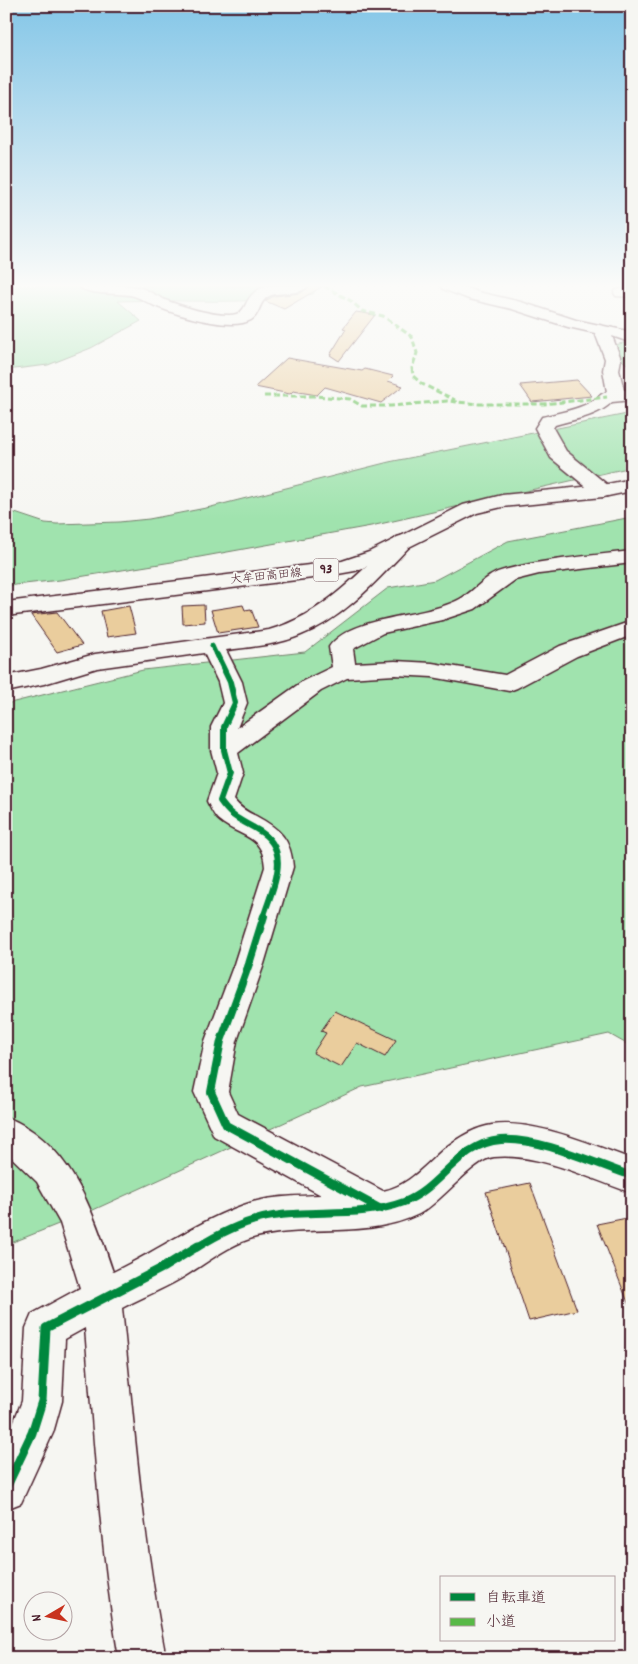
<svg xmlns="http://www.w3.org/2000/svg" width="638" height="1664" viewBox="0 0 638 1664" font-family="Dekko,'Klee One',sans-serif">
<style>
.green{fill:#a0e3ae;stroke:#75816c}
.building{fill:#eacd9d;stroke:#4a1f2b}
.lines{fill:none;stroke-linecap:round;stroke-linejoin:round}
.minor-casing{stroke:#4a1f2b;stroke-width:3}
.major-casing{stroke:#4a1f2b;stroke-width:3}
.minor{fill:#f6f6f2;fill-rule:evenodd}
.major{fill:#f6f6f2;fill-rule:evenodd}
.quiet{stroke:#58b947;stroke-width:3;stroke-dasharray:6 3;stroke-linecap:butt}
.cycleway-far3-casing{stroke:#f6f6f2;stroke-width:8}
.cycleway-far2-casing{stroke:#f6f6f2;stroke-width:9}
.cycleway-far1-casing{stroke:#f6f6f2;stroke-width:11}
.cycleway-casing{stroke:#f6f6f2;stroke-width:12}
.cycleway-far3{stroke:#00873e;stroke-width:5}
.cycleway-far2{stroke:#00873e;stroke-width:6}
.cycleway-far1{stroke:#00873e;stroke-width:8}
.cycleway{stroke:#00873e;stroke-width:9}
.labels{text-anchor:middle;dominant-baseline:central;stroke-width:4;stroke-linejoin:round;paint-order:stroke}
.far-street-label{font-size:12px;fill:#4a1f2b;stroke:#f6f6f2}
.shield{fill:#f6f6f2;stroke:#7e6067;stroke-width:1}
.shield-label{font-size:14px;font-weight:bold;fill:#4a1f2b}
</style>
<rect width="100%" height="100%" fill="#f6f6f2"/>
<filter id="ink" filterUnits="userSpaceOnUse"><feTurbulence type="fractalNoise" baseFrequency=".02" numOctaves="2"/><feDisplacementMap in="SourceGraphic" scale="10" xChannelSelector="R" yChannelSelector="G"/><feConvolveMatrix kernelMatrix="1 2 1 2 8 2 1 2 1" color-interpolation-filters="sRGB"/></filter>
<g filter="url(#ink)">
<g class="green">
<path d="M6,286H307L315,291L313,294C249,306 183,299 118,301L141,321L91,348L48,365L6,370Z"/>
<polygon points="623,343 632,344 632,368 613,353 615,345"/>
<polygon points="632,413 632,467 371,526 172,562 60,580 6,586 6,510 45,523 57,524 119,522 149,519 211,507 389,462"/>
<polygon points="632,517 632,1047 609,1034 362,1087 91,1211 6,1245 6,704 143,670 305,652 388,588 435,580 508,541"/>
</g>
<g class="building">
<polygon points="310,286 323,286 284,309 265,301 274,296 301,293"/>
<polygon points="356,312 375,315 339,361 330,355 346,329 343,328"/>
<polygon points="287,358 362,371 365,369 393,376 388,381 403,386 381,403 325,387 317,395 293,391 290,394 255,387"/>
<polygon points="577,380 592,396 532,402 520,385"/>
<polygon points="204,605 205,622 183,624 182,606"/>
<polygon points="243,605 245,610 251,609 258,627 218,633 211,610"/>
<polygon points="129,606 136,633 107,637 101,611"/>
<polygon points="57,612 82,645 57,652 31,615"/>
<polygon points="335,1011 396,1040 385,1057 357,1043 341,1067 313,1053 326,1033 321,1031"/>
<polygon points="530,1183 577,1310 529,1321 486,1192"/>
<polygon points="632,1217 632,1310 631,1310 597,1224"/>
</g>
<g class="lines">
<defs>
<g id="minor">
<path d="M79,286C98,286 122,283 141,288C149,291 157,296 165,300C184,307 209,315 229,315C249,315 242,299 258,290C272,282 293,286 308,286C300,296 279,291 269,296C258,302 261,314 251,320C231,332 175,314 155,306C148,303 141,298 134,296C122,292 86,296 79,286Z"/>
<path d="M441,286H462L478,292L521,302L576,320L632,332V343L612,336L621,359L619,370L624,390H632V400L612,402C597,417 574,419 555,425L553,428L566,451L610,487L613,491L610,495L603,497L596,495L551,458L535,428L542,417C558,413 576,410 591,402C598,398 600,394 607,392L603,370L605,359L595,333L568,327L512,309L469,299L443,289Z"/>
<polygon points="621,289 632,289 632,297 616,296 614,293 616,290"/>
<path d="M404,535L411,537L414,541L411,545C379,578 345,618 301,635C278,645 251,647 226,650L242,682L247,703L237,728L303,681L332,667L329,647C351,615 426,618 460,599C475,591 486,574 504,570C545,559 589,556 632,551V563L539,574L515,580L475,609L442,620L383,633L353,649L355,663L395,661L432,663L505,675L560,646L632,621V635L577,656L517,688L509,691L432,677L395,675L347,678L321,691L238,753L243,773L234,800C240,808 247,812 256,816C280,829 291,839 293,867L264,964L237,1041L228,1092L238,1114L383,1191C409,1186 426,1164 445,1148C458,1138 476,1127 492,1125C535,1119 591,1145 632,1159V1193C591,1179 537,1152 494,1157C473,1159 441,1203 419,1214C367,1239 310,1224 256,1237C229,1244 204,1265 180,1279C161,1290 141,1298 122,1308C134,1424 143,1543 166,1658H119C100,1549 94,1438 85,1328L65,1339L62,1401L53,1433L21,1503L6,1509V1441L22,1401L26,1328L32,1314L80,1288L60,1223L37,1182L6,1152V1117C71,1142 93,1212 113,1272C160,1250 203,1217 253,1202C275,1196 298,1196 321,1195L214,1136L194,1092L205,1041L234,964L265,867C263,834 241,838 220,821C214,817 210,807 207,801L217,773L211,750V727L223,703L218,682L204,653L97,668L44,684L6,692V676L41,669L95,654L269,630C321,616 359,573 397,537Z"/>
</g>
<polygon id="major" points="632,479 632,491 603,497 502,507 477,513 383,560 355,571 321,577 6,616 6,602 342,561 369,552 463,505 502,495 603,485"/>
</defs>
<use href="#minor" class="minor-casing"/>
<use href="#major" class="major-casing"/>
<use href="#minor" class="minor"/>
<use href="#major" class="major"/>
<g class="quiet">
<polyline points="324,286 351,301 362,311 383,316 412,337 417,353 412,368 413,376 422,384 455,400"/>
<polyline points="264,396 314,396 350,399 362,406 391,406 447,401 479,404 544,404 607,397"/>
</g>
<defs>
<polyline id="cycleway-far3" points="212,646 217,657"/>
<path id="cycleway-far2" d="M217,655L230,682L235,703L224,727V750L230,773L220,801C232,818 239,819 256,829C294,849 273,886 263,918"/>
<g id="cycleway-far1">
<polyline points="264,916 249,964 221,1041 211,1092 226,1125 381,1209"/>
<path d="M196,1248C220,1233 245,1220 273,1216C317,1209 361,1218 404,1202C441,1188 458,1143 501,1140C539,1137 596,1164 632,1176"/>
</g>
<polyline id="cycleway" points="6,1488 32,1433 42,1401 46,1328 164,1267 198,1246"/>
</defs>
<use href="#cycleway-far3" class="cycleway-far3-casing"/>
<use href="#cycleway-far2" class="cycleway-far2-casing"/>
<use href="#cycleway-far1" class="cycleway-far1-casing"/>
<use href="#cycleway" class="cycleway-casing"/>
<use href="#cycleway-far3" class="cycleway-far3"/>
<use href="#cycleway-far2" class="cycleway-far2"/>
<use href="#cycleway-far1" class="cycleway-far1"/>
<use href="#cycleway" class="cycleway"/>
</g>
</g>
<linearGradient id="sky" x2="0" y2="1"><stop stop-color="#84c6e7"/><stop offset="0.55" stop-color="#fbfbf9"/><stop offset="1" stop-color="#fbfbf9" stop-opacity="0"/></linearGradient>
<rect width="638" height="519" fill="url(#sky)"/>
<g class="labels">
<g class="far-street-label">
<text transform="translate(266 577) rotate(-6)">大牟田高田線</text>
</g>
<rect class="shield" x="313.5" y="558.5" width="25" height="23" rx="4"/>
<g class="shield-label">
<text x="326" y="570">93</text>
</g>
</g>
<rect width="638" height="1664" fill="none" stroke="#f6f6f2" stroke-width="25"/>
<rect x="12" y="12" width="613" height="1639" fill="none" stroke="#4a1f2b" stroke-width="2" filter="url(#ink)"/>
<rect x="440" y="1576" width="175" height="65" fill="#f6f6f2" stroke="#b1a0a2"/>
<rect x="450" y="1593" width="25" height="8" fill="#00873e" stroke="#b1a0a2"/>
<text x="486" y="1602" font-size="15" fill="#4a1f2b">自転車道</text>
<rect x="450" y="1618" width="25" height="8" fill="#58b947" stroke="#b1a0a2"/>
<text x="486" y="1626" font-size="15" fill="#4a1f2b">小道</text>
<g transform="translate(48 1616) rotate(261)"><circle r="24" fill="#f6f6f2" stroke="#b1a0a2"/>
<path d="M0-4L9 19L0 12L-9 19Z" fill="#c8321e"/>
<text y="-8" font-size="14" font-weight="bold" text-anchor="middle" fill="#4a1f2b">N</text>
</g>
</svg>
